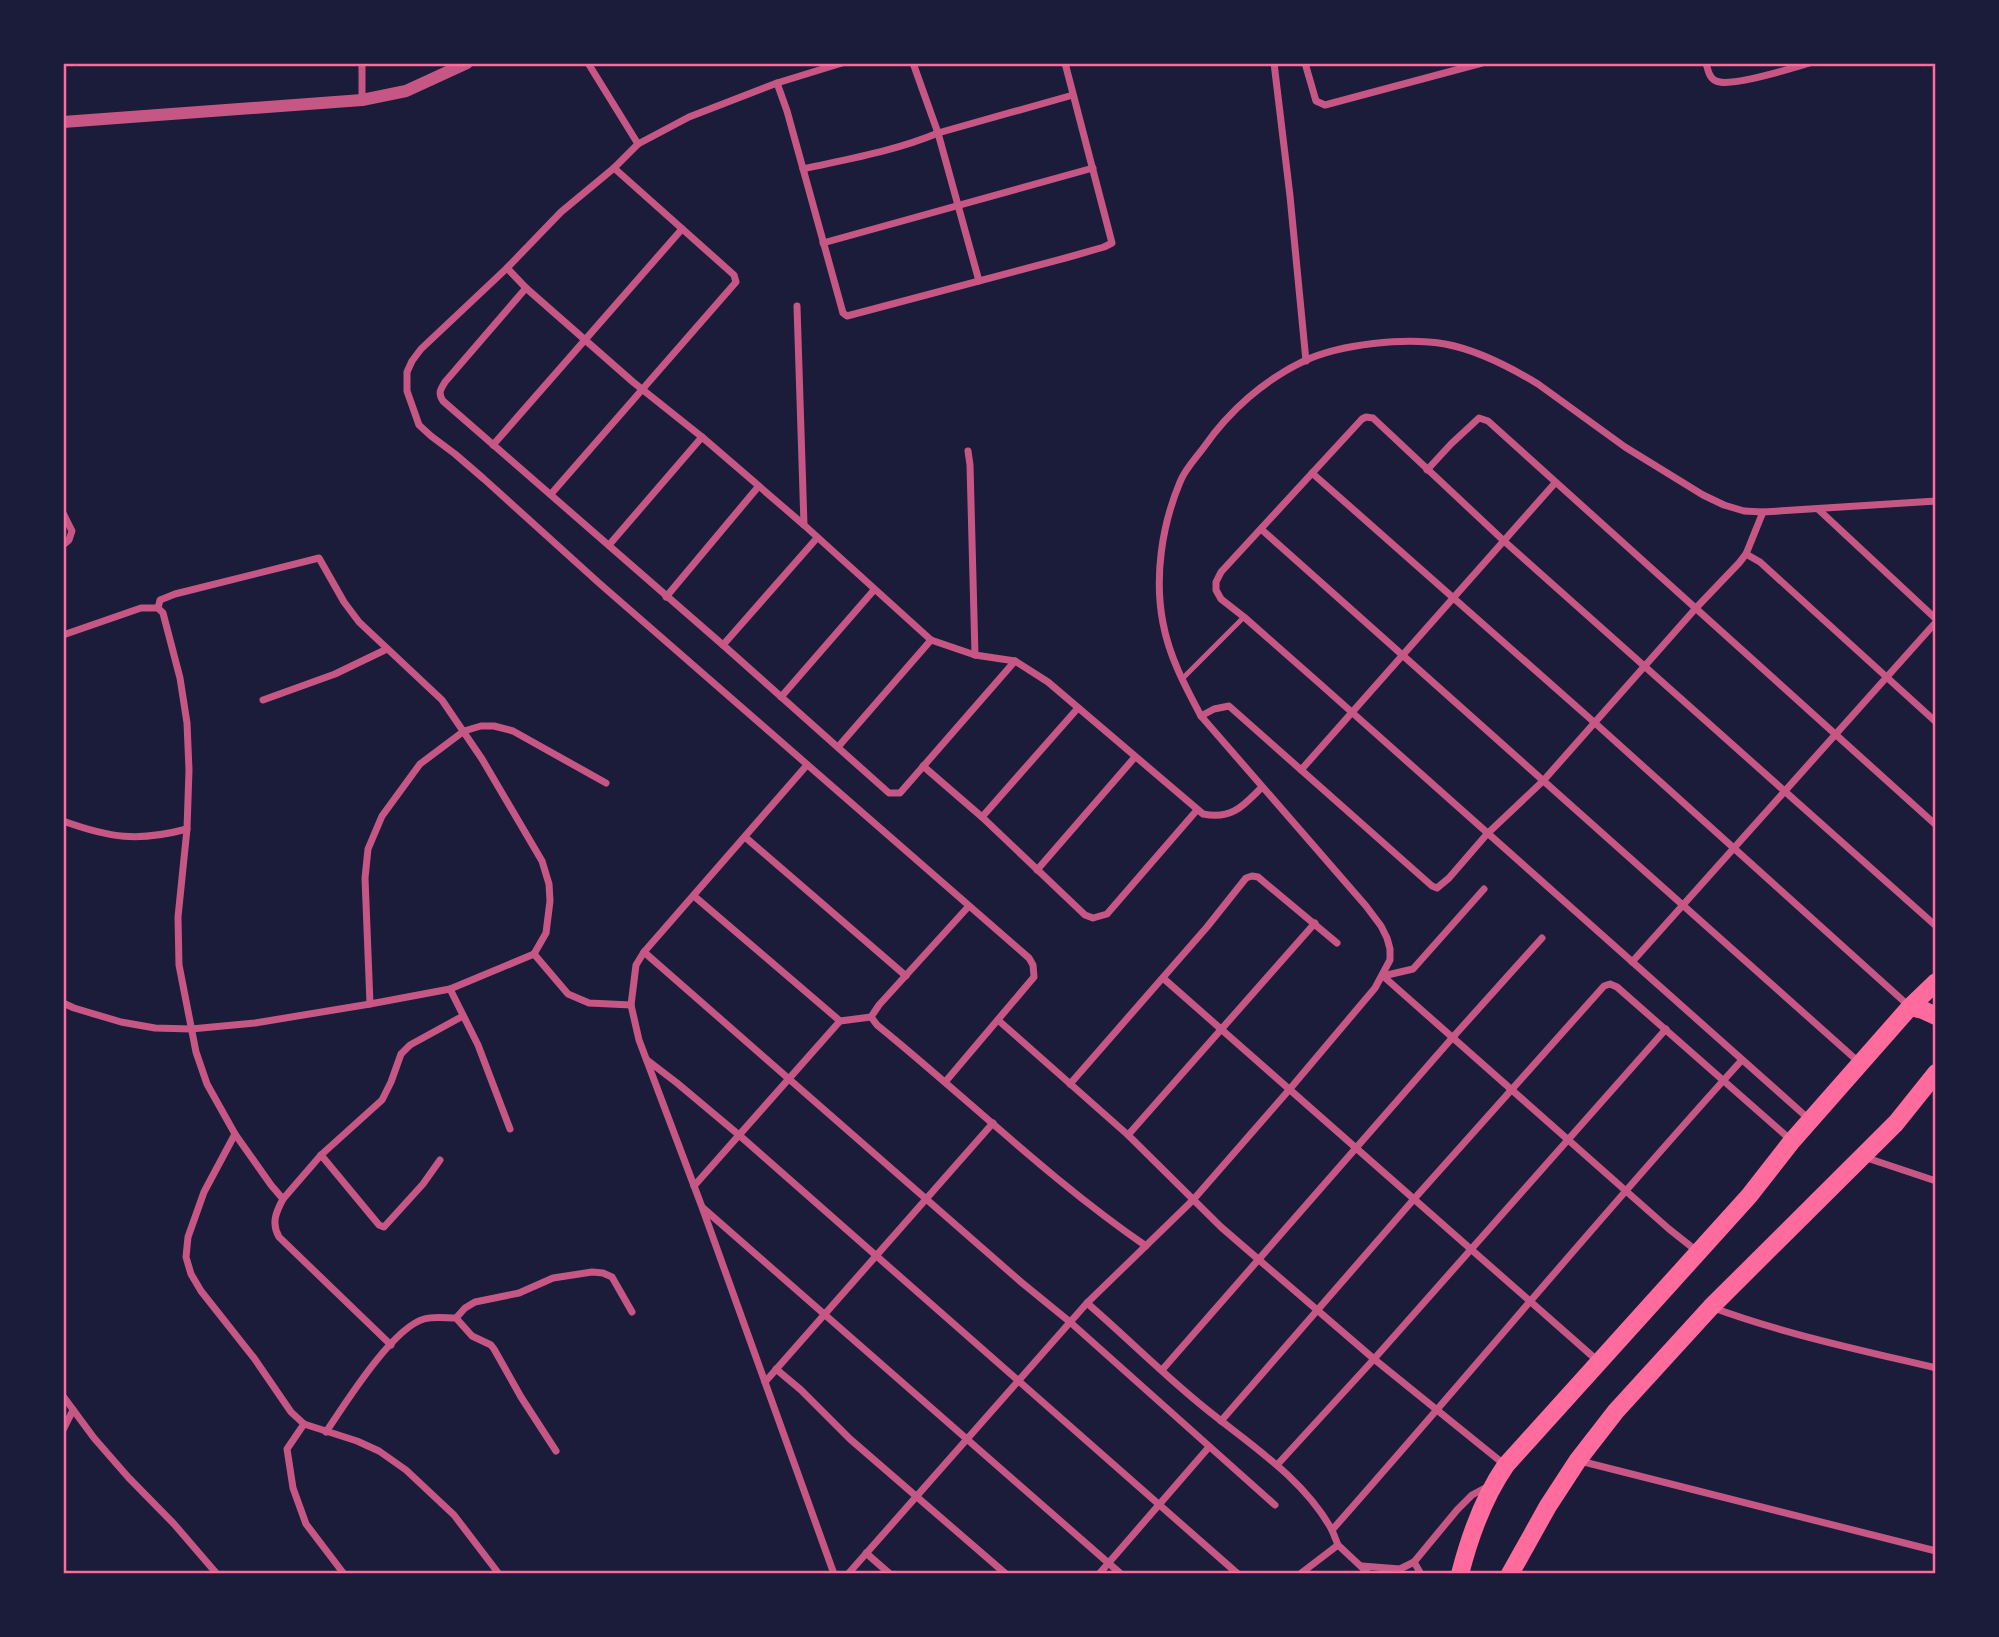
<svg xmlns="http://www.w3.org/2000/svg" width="1999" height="1637" viewBox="0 0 1999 1637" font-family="'Times New Roman',serif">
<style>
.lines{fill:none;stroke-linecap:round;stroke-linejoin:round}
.service{stroke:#c65784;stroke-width:5}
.minor{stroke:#c65784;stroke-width:7}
.tertiary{stroke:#c65784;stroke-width:12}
.primary{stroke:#ff6b9d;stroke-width:18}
.neatline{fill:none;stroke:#ff6b9d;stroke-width:2.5}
</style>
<rect width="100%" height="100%" fill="#1b1b3a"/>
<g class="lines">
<polyline class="service" points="1182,679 1244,617"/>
<g class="minor">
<polyline points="588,63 638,144"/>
<polyline points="842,63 777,83 689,117 638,144 614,168 561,212 507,268 421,349 412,361 407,372 407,391 419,425 431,436 455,454 484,479 599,583 1029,958 1033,965 1034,977 946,1081"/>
<polyline points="913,63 938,133 979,281"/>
<polyline points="1274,63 1290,196 1306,361"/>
<polyline points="1305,63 1316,101 1325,105 1482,63"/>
<path d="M1706,63C1708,70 1709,78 1716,81C1731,88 1792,68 1810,63"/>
<polyline points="777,83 787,111 843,313 847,316 1069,257 1104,247 1112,243 1065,63"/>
<polyline points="362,100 362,63"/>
<path d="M803,169C848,159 895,151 938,133L1073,95"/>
<polyline points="823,243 1093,168"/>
<path d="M507,268L526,288L633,382L702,437L804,525L931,640L975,655L1015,661L1048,682L1203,814C1232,820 1243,806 1262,787"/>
<path d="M526,288L445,382C440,390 438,393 443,401L723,645L889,793H900L1015,661"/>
<polyline points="797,306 804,525"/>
<polyline points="493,445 682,229"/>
<polyline points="968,451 970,465 975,655"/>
<polyline points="1427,470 1451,444 1479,418 1488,421 1936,825"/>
<polyline points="1312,473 1595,723 1909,1006"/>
<polyline points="551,494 736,282 734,275 614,168"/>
<polyline points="1819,510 1936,619"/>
<polyline points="63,513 72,531 69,540 63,545"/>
<polyline points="1261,529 1861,1064"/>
<polyline points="609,545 702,437"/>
<polyline points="1746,554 1760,562 1936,722"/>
<polyline points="666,597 758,487"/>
<polyline points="158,608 163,613 180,678 187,723 189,770 187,829 178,917 179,965 196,1052 207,1084 235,1134 204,1192 188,1237 186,1257 191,1274 201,1291 254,1358 291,1412 304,1424 357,1441 379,1451 406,1470 454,1515 499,1574"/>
<polyline points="63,635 141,608 158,608"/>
<polyline points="723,645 817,538"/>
<polyline points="781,697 874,590"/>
<polyline points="263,700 335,674 387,649"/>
<polyline points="1201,716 1214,709 1229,706 1432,886 1437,888 1449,878 1487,834 1543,781 1696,608 1739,563 1746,554 1763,512"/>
<polyline points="838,747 931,640"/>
<polyline points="807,765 644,952 636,965 631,1005 639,1040 702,1207 834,1574"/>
<polyline points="923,766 982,817 1085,915 1093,918 1107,914 1197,810"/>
<polyline points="1301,770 1555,483"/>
<polyline points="982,817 1078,708"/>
<path d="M63,821C110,838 138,842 187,829"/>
<polyline points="745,837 906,976"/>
<polyline points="1037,870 1135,757"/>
<polyline points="694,896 840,1021"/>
<polyline points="644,952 1021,1282 1070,1322 1275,1505"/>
<polyline points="534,954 568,994 589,1003 631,1005"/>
<polyline points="1632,962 1936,622"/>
<polyline points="1383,976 1669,1229 1698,1252"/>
<polyline points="1383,976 1413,969 1484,889"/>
<polyline points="1163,978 1599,1362"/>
<polyline points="450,989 478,1045 510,1129"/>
<polyline points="63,1003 74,1008 121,1022 155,1028 191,1029 255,1023 370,1004 450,989 534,954 546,933 550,901 549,884 542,861 482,759 442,700 359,622 344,602 319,558 175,594 160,600 158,608"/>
<polyline points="370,1004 365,878 368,849 382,816 420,764 464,731 481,726 494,726 513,731 606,783"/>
<path d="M871,1017L877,1025C967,1098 1050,1180 1146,1246"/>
<polyline points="998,1020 1128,1135 1221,1227 1258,1259 1374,1359 1505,1465"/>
<polyline points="647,1060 677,1083 739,1135 1238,1574"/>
<polyline points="1070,1084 1207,927 1246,878 1252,876 1258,877 1337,943"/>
<polyline points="1810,1120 1319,683 1244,617 1221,599 1216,590 1216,582 1221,572 1362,419 1366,417 1373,418 1504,541 1936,926"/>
<polyline points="235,1134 271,1185 283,1199 321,1155 382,1100 391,1082 401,1054 410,1045 463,1016"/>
<polyline points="1128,1135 1315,923"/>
<polyline points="321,1155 379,1225 384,1227 423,1184 440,1160"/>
<polyline points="1864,1157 1936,1181"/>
<polyline points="694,1186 840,1021 871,1017 879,1005 968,907"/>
<path d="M283,1199C276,1212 271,1223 279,1237L391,1345"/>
<polyline points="703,1208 1121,1574"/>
<path d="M1087,1303C1125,1336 1161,1372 1200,1404C1247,1443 1302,1476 1332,1530"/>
<path d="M1711,1307C1784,1334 1860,1350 1936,1368"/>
<polyline points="456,1318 472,1336 491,1345 494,1349 521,1397 556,1451"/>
<polyline points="776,1369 801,1390 850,1439 1006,1574"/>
<polyline points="1162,1370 1453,1037 1542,938"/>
<polyline points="765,1382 993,1123"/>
<polyline points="63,1396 94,1438 128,1477 174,1524 217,1574"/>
<polyline points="1221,1421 1414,1199 1604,986 1610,984 1617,987 1791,1140"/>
<polyline points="304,1424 287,1449 293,1488 306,1524 344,1574"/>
<polyline points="63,1430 73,1410"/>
<path d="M326,1432C345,1404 392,1328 424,1319C434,1316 446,1318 456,1318L465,1308L475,1302L519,1293L553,1278L592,1272L603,1273L612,1277L632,1312"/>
<polyline points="1580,1461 1936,1551"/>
<polyline points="1277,1465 1374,1359 1666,1029"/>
<polyline points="866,1553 890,1574"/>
<polyline points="1414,1562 1421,1574"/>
<polyline points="1362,1566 1400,1569 1414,1562 1457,1510 1472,1495 1487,1487"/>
<path d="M848,1574L1087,1303L1193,1200L1289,1090L1375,988L1390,960V949L1387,938L1381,926L1366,906L1201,716C1185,686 1169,656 1163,623C1154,577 1162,525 1180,482C1185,469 1196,458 1204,447C1229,411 1264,380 1304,361C1340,344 1406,337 1445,344C1478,350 1510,367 1538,384L1625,447L1703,495L1724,505L1744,511L1763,512L1936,501"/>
<polyline points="1099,1574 1209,1447"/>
<polyline points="1300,1574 1338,1545"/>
<path d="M1369,1574L1338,1545L1332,1530C1470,1374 1602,1214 1741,1061"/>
</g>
<polyline class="tertiary" points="63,122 362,100 406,91 467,63"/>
<g class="primary">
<polyline points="1910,1007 1923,1010 1936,1016"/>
<path d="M1460,1574C1470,1535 1483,1498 1506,1465L1749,1196L1792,1141L1910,1007L1936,982"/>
<polyline points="1510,1574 1548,1506 1578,1460 1616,1411 1711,1307 1896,1123 1936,1073"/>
</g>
</g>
<rect width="1999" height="1637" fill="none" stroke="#1b1b3a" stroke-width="130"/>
<rect x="65" y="65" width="1869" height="1507" class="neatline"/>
</svg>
